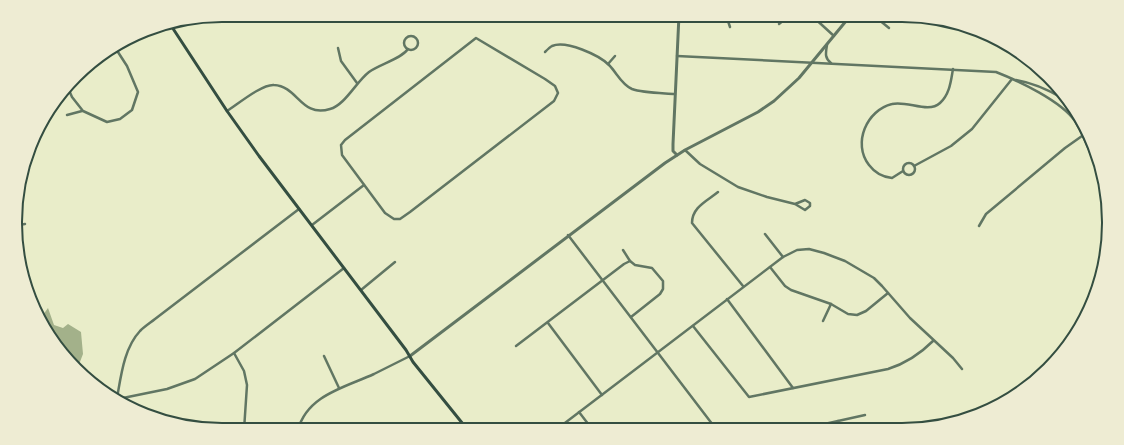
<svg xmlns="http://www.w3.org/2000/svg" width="1124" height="445" viewBox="0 0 1124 445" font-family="'IBM Plex Sans',sans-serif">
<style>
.water{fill:#a3b18a}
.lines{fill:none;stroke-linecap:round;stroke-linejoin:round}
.path{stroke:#344e41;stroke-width:1}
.minor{stroke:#617663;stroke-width:2.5}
.tertiary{stroke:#617663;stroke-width:3}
.secondary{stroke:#344e41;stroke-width:3}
.rim{fill:none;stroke:#344e41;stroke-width:2}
</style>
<rect width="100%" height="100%" fill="#e9edc9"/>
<polygon class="water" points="48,308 54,325 63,328 68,324 81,332 83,354 78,367 43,326 40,319"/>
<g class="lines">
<polyline class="path" points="1049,367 1052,359 1077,332"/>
<g class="minor">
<polyline points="726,15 730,27"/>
<polyline points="811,15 834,36"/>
<polyline points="873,15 889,28"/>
<polyline points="779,24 790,15"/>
<circle cx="411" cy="43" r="7"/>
<polygon points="476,38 545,79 555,86 558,93 554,101 410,212 400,219 394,219 385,213 342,155 341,145 345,140"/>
<path d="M827,45C826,52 824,58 831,63"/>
<polyline points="338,48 341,61 357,83"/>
<path d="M545,52C547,50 550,47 552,46C566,40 599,55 609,65C617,73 621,84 632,89C643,93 663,93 675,94"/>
<path d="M677,56L996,72C1019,81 1061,101 1075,121C1085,137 1092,157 1099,175"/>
<polyline points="608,64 615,56"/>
<path d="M1016,80C1033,83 1047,89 1062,98"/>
<polyline points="68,88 72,97 83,111 107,122 120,119 132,110 138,92 127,66 116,49"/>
<path d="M227,111C238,104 262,84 274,85C298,86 301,118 330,109C345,105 356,82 369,72C380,64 401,59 408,49"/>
<polyline points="67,115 82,111"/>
<polyline points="685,150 700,164 738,187 767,197 795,204 805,210 810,206 810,203 805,200 795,204"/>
<circle cx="909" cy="169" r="6"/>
<polyline points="914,166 951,146 972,129 1012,79"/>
<path d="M903,171L892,178C882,177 875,173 869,165C852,143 867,110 892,104C907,100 928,114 940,103C950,94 951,80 953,69"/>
<path d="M718,192C707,201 692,207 692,223L743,286"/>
<polyline points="18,225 25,224"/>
<polyline points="312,225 364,185"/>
<polyline points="979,226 986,214 1065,148 1082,136"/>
<polyline points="765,234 783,257"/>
<polyline points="568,235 716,429"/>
<polyline points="623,250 630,261"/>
<polyline points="770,267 785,286 791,290 831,304 848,314 857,315 866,311 888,293"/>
<polyline points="361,290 395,262"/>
<polyline points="727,299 793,388"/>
<polyline points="823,321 831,304"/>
<polyline points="548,323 602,395"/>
<path d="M693,326L749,397L888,369C907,363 920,354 933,341"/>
<polyline points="516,346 624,264 630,261 635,265 652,268 663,281 663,289 660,294 631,317"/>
<polyline points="234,353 244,371 247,385 244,430"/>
<polyline points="324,356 339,388"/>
<path d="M117,398C121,376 124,348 140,331C145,326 150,323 155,319L299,209"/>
<polyline points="118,399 167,389 195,379 234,353 344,268"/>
<polyline points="579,412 592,429"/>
<polyline points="838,421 839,428"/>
<polyline points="457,429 463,425"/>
<polyline points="557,429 783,257 797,250 809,249 824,253 845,261 874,278 882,286 910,318 953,358 962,369"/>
<polyline points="706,429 712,424"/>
<polyline points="802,429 865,415"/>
<path d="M298,430C307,395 346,387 374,374C386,368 398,362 410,356"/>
</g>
<g class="tertiary">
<polyline points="677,155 673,151 673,144 679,15"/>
<polyline points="410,356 665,163 685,150 758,112 774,101 799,78 851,15"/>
</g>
<polyline class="secondary" points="170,24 227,111 259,156 406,350 413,362 467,429"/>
</g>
<path d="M0 0H1124V445H0ZM222 22H902A200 200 0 0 1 1102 222V223A200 200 0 0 1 902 423H222A200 200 0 0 1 22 223V222A200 200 0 0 1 222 22Z" fill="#eeecd3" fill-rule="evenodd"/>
<path class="rim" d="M222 22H902A200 200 0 0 1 1102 222V223A200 200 0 0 1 902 423H222A200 200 0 0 1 22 223V222A200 200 0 0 1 222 22Z"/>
</svg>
